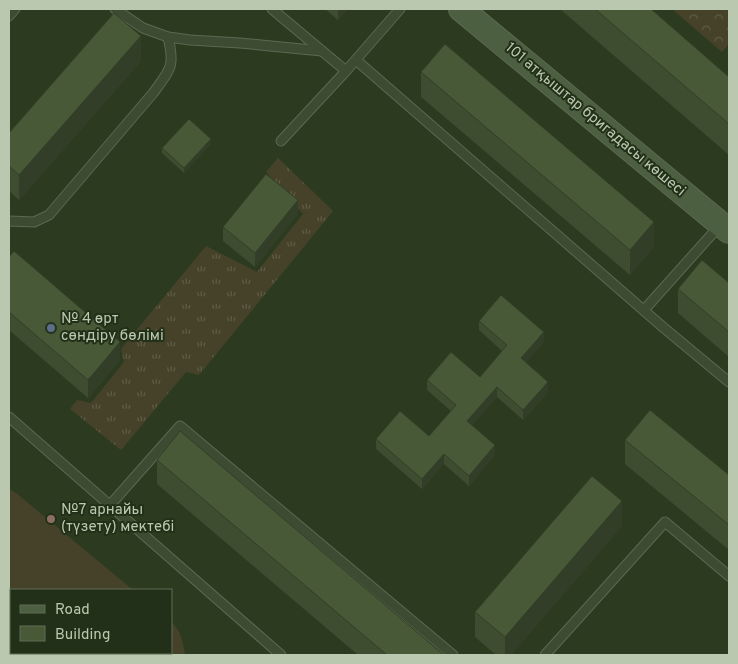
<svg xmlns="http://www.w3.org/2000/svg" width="738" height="664" viewBox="0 0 738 664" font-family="Overpass,sans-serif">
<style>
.grass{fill:url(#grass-tufts)}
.park{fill:url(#park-crowns)}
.pitch{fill:#464229}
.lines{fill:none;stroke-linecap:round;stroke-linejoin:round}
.lane-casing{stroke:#5c6951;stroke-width:11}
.secondary-casing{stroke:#5c6951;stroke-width:26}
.lane{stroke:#3e4b33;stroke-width:9}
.secondary{stroke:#4d5f41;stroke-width:24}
.wall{fill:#3e4d30}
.shaded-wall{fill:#323e27}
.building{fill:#485938;stroke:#323e27}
.service-dot{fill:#5c6f8a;stroke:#233019;stroke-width:2}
.education-dot{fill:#8d6e63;stroke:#233019;stroke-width:2}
.labels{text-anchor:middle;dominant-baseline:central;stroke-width:4;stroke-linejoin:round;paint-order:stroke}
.street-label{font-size:15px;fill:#b9c8ae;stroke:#233019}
.poi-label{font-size:15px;fill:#b9c8ae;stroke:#233019;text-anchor:start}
</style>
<defs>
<pattern id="grass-tufts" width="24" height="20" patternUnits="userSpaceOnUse" patternTransform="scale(1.25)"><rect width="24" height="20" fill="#464229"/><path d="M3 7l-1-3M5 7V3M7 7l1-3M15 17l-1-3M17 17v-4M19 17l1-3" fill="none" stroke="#5f5c46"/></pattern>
<pattern id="park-crowns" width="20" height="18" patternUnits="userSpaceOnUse" patternTransform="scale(1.25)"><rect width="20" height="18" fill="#464229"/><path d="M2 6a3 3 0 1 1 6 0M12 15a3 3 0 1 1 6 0" fill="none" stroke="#5f5c46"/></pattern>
</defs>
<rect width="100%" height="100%" fill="#2c3b1f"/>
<polygon class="grass" points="278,158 333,211 199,375 186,372 121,450 70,409 77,400 91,403 124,362 121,349 206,246 257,272 303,214 266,172"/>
<polygon class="park" points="672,9 729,9 729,44 722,52"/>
<path class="pitch" d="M9,489L16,493L133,590H11V653H171V622C181,630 183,643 185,655H9Z"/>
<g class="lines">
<defs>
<g id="lane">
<polyline points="115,9 143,28 168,37 190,40 240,43 322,51"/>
<polyline points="272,9 346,71"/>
<polyline points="9,16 15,9"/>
<polyline points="356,60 664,328 729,382"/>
<polyline points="281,141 346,71 400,9"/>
<path d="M9,221L34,222L49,215L154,92C171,68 175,67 168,37"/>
<polyline points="644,310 721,224"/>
<polyline points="9,417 281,655"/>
<polyline points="110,505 180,426 453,655"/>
<polyline points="545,655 665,522 729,576"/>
</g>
<polyline id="secondary" points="461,9 729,231"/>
</defs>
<use href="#lane" class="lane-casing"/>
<use href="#secondary" class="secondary-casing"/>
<use href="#lane" class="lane"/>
<use href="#secondary" class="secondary"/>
</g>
<g class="wall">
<polygon points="325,9 348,9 338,20"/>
<polygon points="560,9 651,9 729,77 729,155"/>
<polygon points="141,61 19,200 9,191 9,133"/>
<polygon points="421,72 654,247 630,275 421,97"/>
<polygon points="211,144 184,173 162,153 162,148"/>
<polygon points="298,214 255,267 223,241 223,227"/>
<polygon points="9,257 120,360 88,398 9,330"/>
<polygon points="729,283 729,357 678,313 678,289"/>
<polygon points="479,321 544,342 526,362 548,392 523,420 497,397 472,425 495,455 469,486 444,464 422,489 376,449 376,439 429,436 451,411 427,390 427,380 480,377 502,351 479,330"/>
<polygon points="625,440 729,475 729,550 625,464"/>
<polygon points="157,460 444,655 358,655 157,484"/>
<polygon points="622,526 511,655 496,655 475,637 475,612"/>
</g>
<g class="shaded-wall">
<polygon points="338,9 348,9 338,20"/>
<polygon points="141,36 141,61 19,200 19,175"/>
<polygon points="211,139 211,144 184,173 184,168"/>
<polygon points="298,200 298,214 255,267 255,253"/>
<polygon points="654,222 654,247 630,275 630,250"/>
<polygon points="544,332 544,342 521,368 521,358"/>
<polygon points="120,342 120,360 88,398 88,380"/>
<polygon points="548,382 548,392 523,420 523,410"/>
<polygon points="497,387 497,397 467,431 467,421"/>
<polygon points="495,445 495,455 469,486 469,476"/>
<polygon points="444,454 444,464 422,489 422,479"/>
<polygon points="622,501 622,526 511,655 505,655 505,637"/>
</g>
<g class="building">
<polygon points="595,9 651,9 729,77 729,124"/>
<polygon points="114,13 141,36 19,175 9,166 9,133"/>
<polygon points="445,44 654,222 630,250 421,72"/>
<polygon points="189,119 211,139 184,168 162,148"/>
<polygon points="266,174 298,200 255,253 223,227"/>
<polygon points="14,251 120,342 88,380 9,312 9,257"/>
<polygon points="702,260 729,283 729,332 678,289"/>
<polygon points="501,295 544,332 521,358 548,382 523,410 497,387 467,421 495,445 469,476 444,454 422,479 376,439 400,411 429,436 456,405 427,380 451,352 480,377 507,345 479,321"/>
<polygon points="650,410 729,475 729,525 625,440"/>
<polygon points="180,431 444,655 387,655 157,460"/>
<polygon points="592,476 622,501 505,637 475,612"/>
</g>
<circle class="service-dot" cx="51" cy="328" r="5"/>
<circle class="education-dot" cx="51" cy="519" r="5"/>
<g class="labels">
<g class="street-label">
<text transform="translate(595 120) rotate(40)">101 атқыштар бригадасы көшесі</text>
</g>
<g class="poi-label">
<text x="61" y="319">№ 4 өрт<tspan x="61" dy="17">сөндіру бөлімі</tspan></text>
<text x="61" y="510">№7 арнайы<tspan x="61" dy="17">(түзету) мектебі</tspan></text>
</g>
</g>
<rect width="738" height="664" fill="none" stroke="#b9c8ae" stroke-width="20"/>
<rect x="10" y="589" width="162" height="65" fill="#233019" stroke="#5f6d55"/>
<rect x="20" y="605" width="25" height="8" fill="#4d5f41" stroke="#5f6d55"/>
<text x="55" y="614" font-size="15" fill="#b9c8ae">Road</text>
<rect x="20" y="626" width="25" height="15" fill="#485938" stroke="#5f6d55"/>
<text x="55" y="639" font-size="15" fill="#b9c8ae">Building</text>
</svg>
